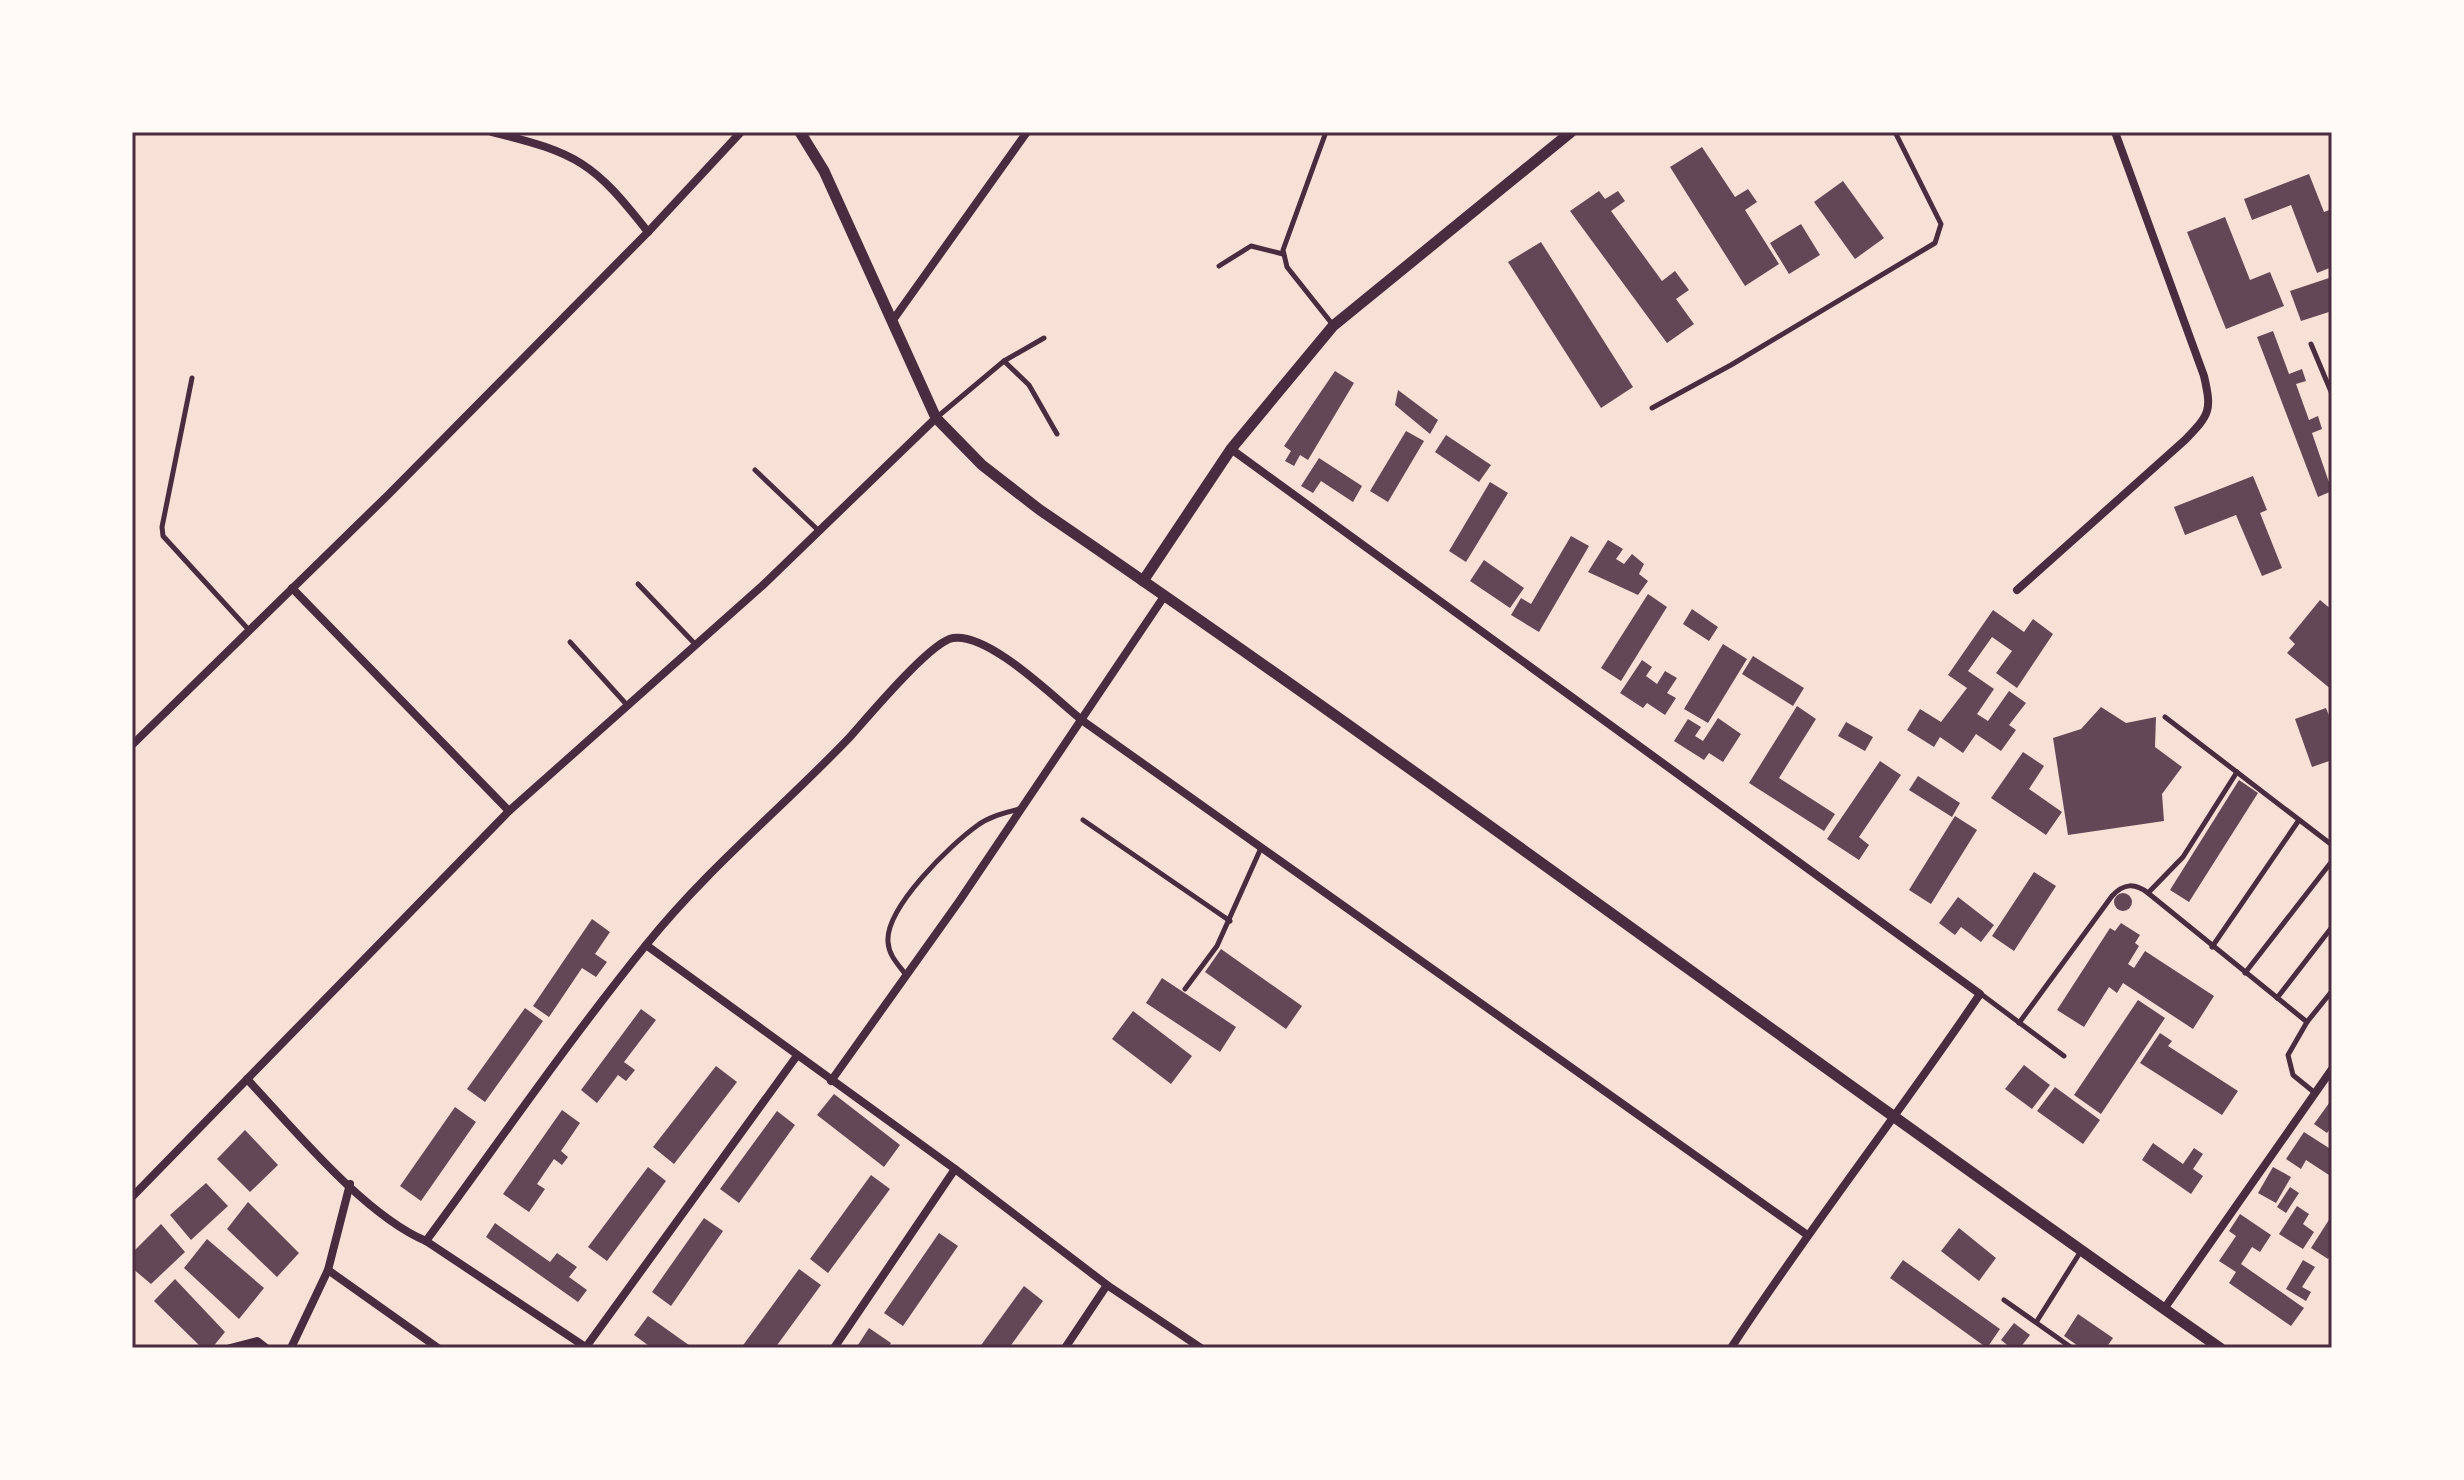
<svg xmlns="http://www.w3.org/2000/svg" width="2464" height="1480" viewBox="0 0 2464 1480" font-family="Jost,sans-serif">
<style>
.building{fill:#644757}
.lines{fill:none;stroke-linecap:round;stroke-linejoin:round}
.service{stroke:#4a2c40;stroke-width:5}
.minor{stroke:#4a2c40;stroke-width:8}
.tertiary{stroke:#4a2c40;stroke-width:11}
.neatline{fill:none;stroke:#4a2c40;stroke-width:3}
</style>
<rect width="100%" height="100%" fill="#f7e1d7"/>
<g class="building">
<polygon points="1702,147 1735,197 1748,189 1757,202 1745,210 1779,264 1745,286 1670,167"/>
<polygon points="2309,174 2324,212 2332,209 2332,267 2317,273 2291,205 2252,220 2244,199"/>
<polygon points="1843,181 1884,238 1855,259 1814,202"/>
<polygon points="1599,191 1605,199 1618,191 1625,201 1611,211 1662,281 1675,271 1689,290 1676,299 1694,324 1667,343 1570,211"/>
<polygon points="2225,217 2250,280 2270,272 2284,306 2226,329 2187,232"/>
<polygon points="1801,224 1820,255 1789,274 1770,243"/>
<polygon points="1541,242 1633,387 1601,408 1508,262"/>
<polygon points="2332,277 2332,311 2301,321 2290,291"/>
<polygon points="2273,331 2289,374 2302,369 2306,381 2296,384 2309,420 2318,416 2322,429 2312,433 2332,491 2318,497 2257,337"/>
<polygon points="1335,371 1354,383 1308,460 1300,455 1294,466 1285,461 1291,451 1284,446"/>
<polygon points="1398,390 1438,420 1430,434 1395,405"/>
<polygon points="1406,431 1424,441 1388,502 1370,491"/>
<polygon points="1446,435 1491,465 1479,482 1435,452"/>
<polygon points="1319,458 1362,486 1353,502 1321,481 1313,493 1301,486"/>
<polygon points="2253,476 2267,510 2260,513 2282,568 2262,576 2236,515 2185,535 2174,507"/>
<polygon points="1490,482 1508,493 1466,562 1449,551"/>
<polygon points="1571,536 1589,546 1539,632 1511,615 1521,598 1531,604"/>
<polygon points="1608,540 1623,549 1616,559 1624,564 1632,554 1644,564 1639,574 1648,581 1638,595 1588,572"/>
<polygon points="1484,560 1524,588 1510,608 1470,581"/>
<polygon points="1648,594 1667,607 1621,681 1601,668"/>
<polygon points="2320,600 2332,610 2332,690 2287,653 2295,644 2289,638"/>
<polygon points="1692,609 1718,627 1709,641 1683,624"/>
<polygon points="1993,610 2024,632 2033,619 2053,634 2017,688 1996,673 2012,651 1992,637 1968,671 1994,689 1977,714 1988,721 2009,691 2026,703 2009,725 2016,730 2001,751 1976,734 1963,753 1940,737 1934,747 1907,730 1920,709 1941,722 1967,688 1948,675"/>
<polygon points="1723,644 1747,659 1708,723 1684,709"/>
<polygon points="1753,656 1804,688 1793,706 1742,674"/>
<polygon points="1642,660 1652,667 1646,676 1657,684 1665,671 1677,678 1667,693 1676,698 1665,715 1647,703 1643,708 1620,693"/>
<polygon points="1797,706 1816,719 1779,778 1835,814 1824,831 1749,783"/>
<polygon points="2101,707 2126,723 2156,717 2155,747 2182,767 2162,794 2164,821 2068,835 2053,738 2081,729"/>
<polygon points="2326,708 2332,723 2332,760 2312,767 2295,719"/>
<polygon points="1718,718 1741,734 1723,762 1709,753 1704,760 1674,741 1688,719 1701,727 1695,736 1703,741"/>
<polygon points="1846,722 1873,737 1865,751 1838,736"/>
<polygon points="2023,752 2044,766 2029,789 2062,812 2046,835 1991,798"/>
<polygon points="1880,761 1901,775 1859,837 1869,845 1859,860 1827,839"/>
<polygon points="1918,776 1960,803 1952,817 1909,790"/>
<polygon points="2239,780 2258,793 2189,902 2170,890"/>
<polygon points="1955,816 1977,830 1931,904 1909,890"/>
<polygon points="2034,872 2056,886 2014,951 1992,936"/>
<circle cx="2123" cy="902" r="9"/>
<polygon points="1958,897 1994,925 1981,942 1961,927 1955,935 1939,923"/>
<polygon points="592,919 610,932 595,954 607,962 596,977 582,968 549,1017 533,1006"/>
<polygon points="2121,923 2140,935 2135,943 2139,946 2128,964 2134,968 2145,951 2214,996 2193,1029 2123,983 2117,993 2109,987 2084,1027 2057,1010 2110,928 2115,931"/>
<polygon points="1221,949 1302,1006 1286,1029 1205,972"/>
<polygon points="1162,978 1236,1027 1220,1052 1146,1003"/>
<polygon points="2138,1000 2165,1018 2101,1114 2074,1095"/>
<polygon points="525,1008 543,1021 485,1102 467,1089"/>
<polygon points="641,1009 656,1020 624,1062 635,1070 626,1081 618,1075 597,1103 581,1090"/>
<polygon points="1133,1011 1192,1056 1171,1084 1112,1039"/>
<polygon points="2160,1033 2172,1041 2168,1046 2238,1091 2222,1115 2140,1063"/>
<polygon points="2024,1065 2050,1085 2032,1109 2005,1089"/>
<polygon points="716,1066 737,1082 674,1164 653,1147"/>
<polygon points="2055,1087 2100,1120 2083,1144 2037,1111"/>
<polygon points="834,1094 900,1145 884,1167 817,1115"/>
<polygon points="2332,1099 2332,1126 2327,1133 2314,1124"/>
<polygon points="455,1107 476,1122 421,1201 400,1186"/>
<polygon points="562,1110 580,1123 561,1151 568,1157 562,1165 554,1159 537,1184 545,1189 529,1212 503,1194"/>
<polygon points="777,1111 795,1125 739,1203 720,1189"/>
<polygon points="245,1130 278,1165 250,1192 217,1159"/>
<polygon points="2304,1132 2332,1150 2332,1177 2306,1160 2301,1169 2286,1159"/>
<polygon points="2153,1143 2183,1164 2194,1148 2203,1154 2193,1169 2203,1176 2191,1194 2142,1160"/>
<polygon points="648,1167 666,1181 607,1261 588,1247"/>
<polygon points="2273,1167 2291,1177 2276,1203 2258,1193"/>
<polygon points="871,1175 890,1189 828,1273 810,1259"/>
<polygon points="206,1183 228,1206 191,1240 170,1215"/>
<polygon points="2290,1187 2299,1193 2286,1213 2277,1207"/>
<polygon points="248,1202 299,1253 277,1277 227,1229"/>
<polygon points="2297,1206 2309,1214 2303,1224 2314,1232 2303,1249 2279,1234"/>
<polygon points="2240,1214 2271,1235 2260,1252 2252,1247 2241,1264 2304,1308 2291,1326 2229,1283 2236,1272 2219,1261 2236,1236 2229,1231"/>
<polygon points="2332,1215 2332,1253 2328,1259 2311,1248"/>
<polygon points="704,1218 723,1231 671,1306 652,1292"/>
<polygon points="495,1223 550,1262 557,1253 577,1267 569,1277 587,1290 578,1302 486,1237"/>
<polygon points="161,1224 185,1252 151,1284 132,1268 132,1253"/>
<polygon points="1959,1228 1996,1258 1979,1281 1941,1251"/>
<polygon points="939,1233 958,1246 903,1326 884,1313"/>
<polygon points="207,1239 264,1288 239,1319 184,1268"/>
<polygon points="1903,1260 2000,1329 1987,1348 1890,1278"/>
<polygon points="2303,1260 2315,1267 2302,1287 2311,1292 2306,1301 2286,1289"/>
<polygon points="799,1269 821,1285 775,1348 741,1348"/>
<polygon points="175,1279 225,1332 212,1348 202,1348 154,1301"/>
<polygon points="1024,1286 1043,1301 1009,1348 979,1348"/>
<polygon points="2078,1314 2113,1338 2106,1348 2081,1348 2064,1336"/>
<polygon points="648,1316 693,1348 652,1348 634,1335"/>
<polygon points="2014,1323 2030,1335 2020,1348 2011,1348 2001,1340"/>
<polygon points="869,1328 891,1343 888,1348 856,1348"/>
</g>
<g class="lines">
<g class="service">
<polyline points="1326,132 1283,250 1287,267 1333,325"/>
<polyline points="1219,266 1251,246 1283,254"/>
<polyline points="2311,344 2332,394"/>
<polyline points="1004,361 1029,385 1057,434"/>
<polyline points="192,378 162,527 163,536 248,629"/>
<polyline points="1652,408 1731,365 1935,243 1941,224 1895,132"/>
<polyline points="936,418 1004,361 1044,338"/>
<polyline points="755,470 819,531"/>
<polyline points="638,584 695,644"/>
<polyline points="570,642 627,705"/>
<polyline points="2165,717 2332,845"/>
<polyline points="1083,820 1230,921"/>
<polyline points="2148,893 2183,857 2237,772"/>
<polyline points="2212,947 2299,820"/>
<polyline points="2245,973 2332,861"/>
<path d="M906,975C898,964 889,956 888,942C885,908 951,844 978,825C990,816 1005,813 1019,809"/>
<polyline points="1185,989 1217,946 1261,848"/>
<polyline points="1981,994 2064,1056"/>
<polyline points="2277,998 2332,927"/>
<path d="M2019,1023L2112,896C2124,883 2135,883 2148,893L2307,1022"/>
<polyline points="2315,1093 2293,1075 2288,1055 2307,1022 2332,991"/>
<polyline points="2004,1300 2072,1348"/>
<polyline points="2037,1321 2081,1251"/>
</g>
<g class="minor">
<path d="M492,132C578,153 594,163 648,232"/>
<polyline points="893,320 1027,132"/>
<path d="M1231,449L1980,994C1899,1114 1810,1227 1731,1348"/>
<polyline points="292,588 509,811"/>
<path d="M2017,590L2185,440C2210,414 2212,411 2204,376L2115,132"/>
<polyline points="132,745 388,495 648,232 741,132"/>
<polyline points="646,945 955,1169 1107,1285 1201,1348"/>
<path d="M247,1079C293,1128 364,1215 426,1241L587,1348"/>
<polyline points="831,1081 960,900 1165,595"/>
<polyline points="132,1197 509,811 762,586 936,418"/>
<path d="M426,1241C499,1142 569,1040 646,945C707,869 782,808 849,738C867,718 931,641 953,638C990,633 1054,698 1083,721L1806,1234"/>
<polyline points="328,1270 438,1348"/>
<polyline points="2164,1309 2332,1069"/>
<polyline points="586,1347 796,1057"/>
<polyline points="230,1348 257,1341 266,1348"/>
<polyline points="291,1348 328,1270 350,1184"/>
<polyline points="834,1348 955,1169"/>
<polyline points="1065,1348 1107,1285"/>
</g>
<g class="tertiary">
<path d="M800,132L824,171L936,418L982,465L1040,510C1439,782 1824,1072 2220,1348"/>
<polyline points="1143,581 1231,449 1333,326 1571,132"/>
</g>
</g>
<rect width="2464" height="1480" fill="none" stroke="#fffaf5" stroke-width="268"/>
<rect x="134" y="134" width="2196" height="1212" class="neatline"/>
</svg>
